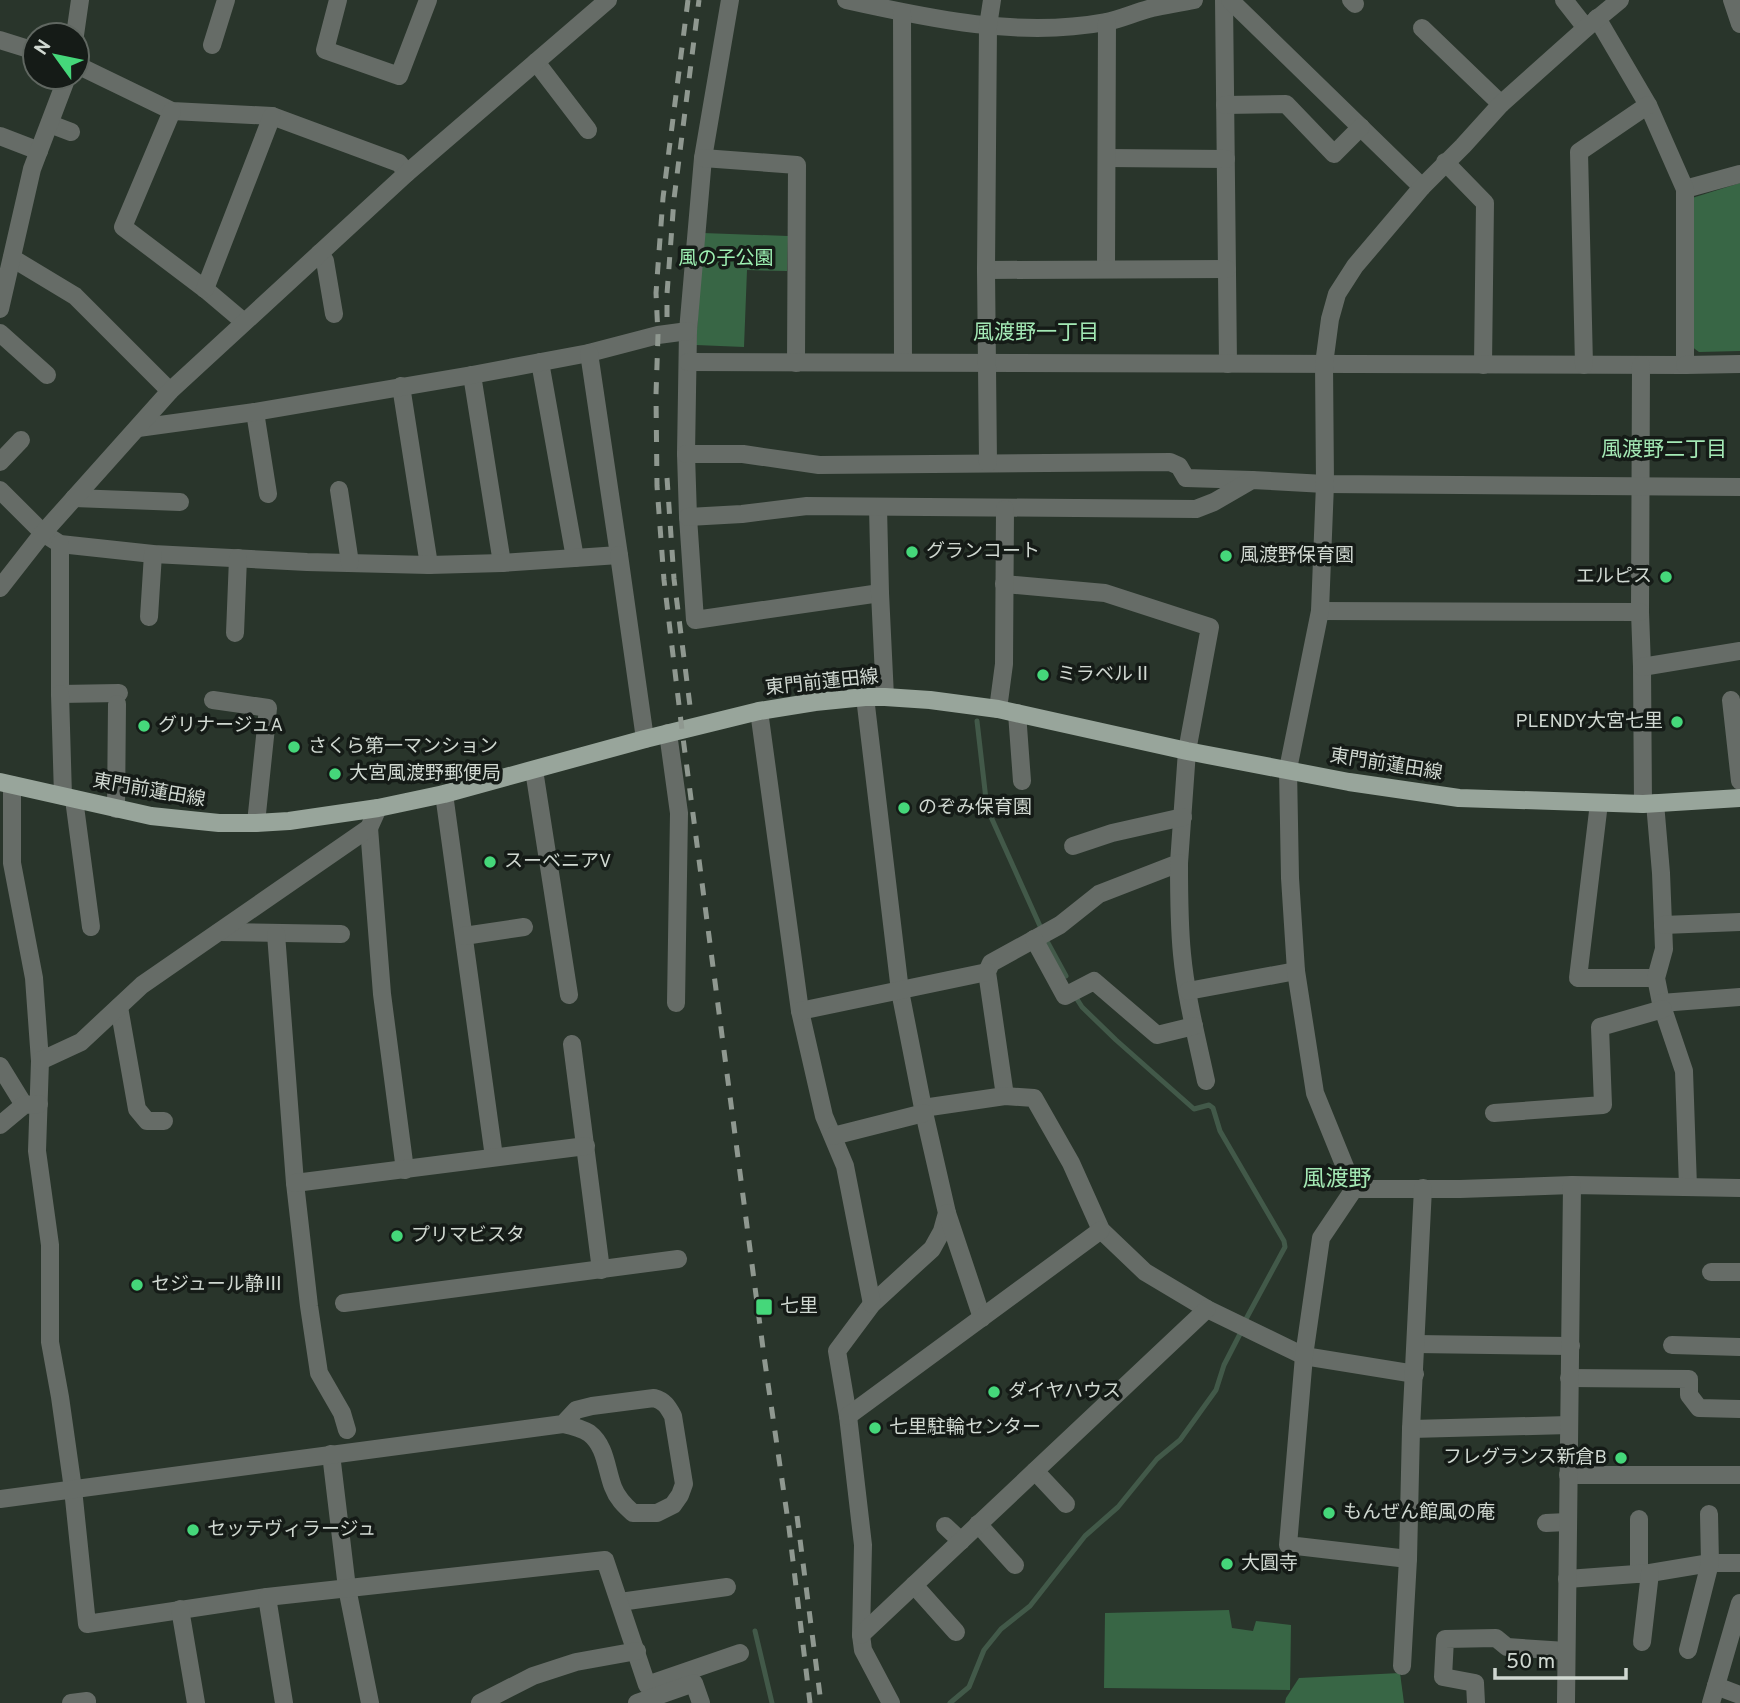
<svg xmlns="http://www.w3.org/2000/svg" width="1740" height="1703" viewBox="0 0 1740 1703" font-family="Overpass,'Noto Sans JP',sans-serif">
<style>
.green{fill:#386645}
.lines{fill:none;stroke-linecap:round;stroke-linejoin:round}
.stream{stroke:#425949;stroke-width:5}
.minor{stroke:#666c67;stroke-width:18}
.major{stroke:#98a59b;stroke-width:18}
.rail{stroke:#8f9890;stroke-width:5;stroke-dasharray:12 12;stroke-linecap:butt}
.poi-dot{fill:#45d77a;stroke:#151b17;stroke-width:2.5}
.labels{text-anchor:middle;dominant-baseline:central;stroke-width:7;stroke-linejoin:round;paint-order:stroke}
.park-label{font-size:19px;fill:#9ef1b3;stroke:#151b17}
.poi-label{font-size:19px;fill:#d0d8d1;stroke:#151b17;text-anchor:start}
.street-label{font-size:19px;fill:#d0d8d1;stroke:#151b17}
.neighbourhood-label{font-size:21px;fill:#a3e8b4;stroke:#151b17}
.quarter-label{font-size:23px;fill:#a3e8b4;stroke:#151b17}
</style>
<rect width="100%" height="100%" fill="#29352b"/>
<g class="green">
<polygon points="1740,183 1740,351 1699,352 1691,346 1692,198"/>
<polygon points="703,233 788,236 787,271 747,270 744,347 696,345"/>
<polygon points="1229,1610 1232,1628 1253,1631 1256,1621 1291,1625 1290,1690 1104,1688 1105,1613"/>
<polygon points="1400,1673 1404,1703 1285,1703 1286,1698 1299,1678"/>
</g>
<g class="lines">
<g class="stream">
<polyline points="977,721 987,808 1040,926"/>
<polyline points="1048,943 1066,976"/>
<polyline points="1075,996 1082,1007 1116,1040 1194,1109 1209,1105 1213,1108 1220,1131 1284,1241 1285,1247 1246,1319"/>
<polyline points="755,1631 772,1703"/>
<polyline points="950,1703 969,1687 984,1650 1001,1629 1030,1606 1085,1536 1118,1507 1157,1459 1180,1440 1216,1390 1224,1365 1241,1332"/>
</g>
<g class="minor">
<polyline points="338,0 325,50 399,76 428,0"/>
<polyline points="730,0 703,158 688,331 686,454 688,517 695,620 880,593"/>
<path d="M846,0C931,19 1020,38 1106,22C1121,19 1136,12 1152,8C1166,5 1180,3 1194,0"/>
<polyline points="1224,0 1228,364"/>
<polyline points="1230,0 1422,187"/>
<polyline points="1351,0 1355,4"/>
<polyline points="1564,0 1586,28"/>
<polyline points="1732,0 1740,24"/>
<polyline points="902,13 903,362"/>
<polyline points="1422,28 1501,104"/>
<polyline points="75,35 80,0"/>
<polyline points="0,40 35,51"/>
<polyline points="212,45 226,0"/>
<polyline points="536,62 588,130"/>
<polyline points="77,65 172,111 272,116 399,163 407,173"/>
<polyline points="1225,105 1286,104 1334,154 1361,127"/>
<polyline points="172,111 123,227 205,289 244,322"/>
<polyline points="50,124 71,132"/>
<polyline points="0,136 39,151"/>
<polyline points="703,158 797,165 796,363"/>
<polyline points="1107,158 1226,159"/>
<polyline points="1445,162 1485,203 1483,365"/>
<polyline points="1685,189 1740,174"/>
<polyline points="320,253 325,261 334,314"/>
<polyline points="12,258 75,296 170,391"/>
<polyline points="1106,268 1107,22"/>
<polyline points="986,270 1227,269"/>
<polyline points="205,289 272,116"/>
<polyline points="0,309 32,169 67,77"/>
<polyline points="0,333 47,375"/>
<polyline points="540,362 575,558"/>
<polyline points="688,362 1685,365 1685,189 1648,105 1597,18"/>
<polyline points="1584,365 1579,152 1648,105"/>
<polyline points="1641,365 1640,612 1642,667 1643,804"/>
<polyline points="1685,365 1740,364"/>
<polyline points="472,375 502,563"/>
<polyline points="401,386 429,565"/>
<polyline points="255,412 268,494"/>
<polyline points="138,428 255,412 472,375 589,353 658,335 688,331"/>
<polyline points="686,454 743,454 819,465 1170,462 1179,466 1186,478 1252,480"/>
<polyline points="0,462 21,440"/>
<polyline points="988,463 986,270 988,26 992,0"/>
<polyline points="0,490 43,533 60,544 153,554 307,562 429,565 502,563 619,555 589,353"/>
<polyline points="339,490 350,563"/>
<polyline points="74,498 180,502"/>
<polyline points="878,507 880,593 885,697"/>
<polyline points="688,517 742,514 807,506 1196,509 1214,502 1252,480 1325,484 1740,487"/>
<polyline points="60,544 60,694 119,693"/>
<polyline points="619,555 645,739"/>
<polyline points="1004,584 1105,593 1210,627 1187,751 1179,863 1099,894 1060,925 991,963 987,972 1005,1096"/>
<polyline points="0,588 43,533 170,391 407,173 608,0"/>
<polyline points="1320,611 1640,612"/>
<polyline points="149,617 153,554"/>
<polyline points="235,633 238,558"/>
<polyline points="1642,667 1740,651"/>
<polyline points="60,694 63,796"/>
<polyline points="865,697 900,991 923,1108 947,1213 942,1231 932,1249 872,1304 837,1351 848,1416 863,1545 861,1635 863,1650 891,1703"/>
<polyline points="213,700 268,708 256,823"/>
<polyline points="1731,700 1740,781"/>
<polyline points="998,709 1004,664 1005,509"/>
<polyline points="759,711 800,1011 824,1116 845,1166 872,1304"/>
<polyline points="1017,713 1022,781"/>
<polyline points="668,733 679,813 676,1003"/>
<polyline points="534,770 569,995"/>
<polyline points="12,785 12,863 34,978 40,1061 37,1151 50,1245 50,1342 60,1397 73,1489 87,1624 267,1597"/>
<polyline points="444,794 494,1157"/>
<polyline points="74,799 91,927"/>
<polyline points="1599,803 1578,978 1656,978"/>
<polyline points="1655,803 1661,873 1664,949 1656,978 1661,1003 1684,1071 1688,1187"/>
<polyline points="116,809 117,704"/>
<polyline points="369,828 382,994 405,1170"/>
<polyline points="1073,846 1112,833 1183,817"/>
<path d="M1179,863C1179,893 1179,924 1182,954C1186,997 1197,1039 1206,1081"/>
<polyline points="1663,925 1740,922"/>
<polyline points="219,932 341,934"/>
<polyline points="276,934 295,1183 309,1306 319,1373 342,1413 347,1430"/>
<polyline points="464,936 524,927"/>
<polyline points="1034,939 1065,996 1094,981 1157,1035 1194,1026"/>
<polyline points="1188,991 1296,971"/>
<polyline points="1661,1003 1740,997"/>
<polyline points="119,1007 137,1109 147,1121 164,1121"/>
<polyline points="800,1011 987,972"/>
<polyline points="572,1044 601,1270"/>
<polyline points="40,1061 81,1042 142,985 369,828 378,808"/>
<polyline points="0,1066 24,1105"/>
<polyline points="923,1108 1005,1096 1034,1098 1071,1163 1101,1230 1145,1272 1207,1309 1304,1356 1415,1374"/>
<polyline points="1494,1113 1603,1105 1600,1027 1663,1009"/>
<polyline points="0,1125 24,1105 39,1104"/>
<polyline points="833,1136 924,1113"/>
<polyline points="295,1183 586,1146"/>
<polyline points="1354,1189 1315,1093 1296,971 1290,878 1288,769 1320,611 1325,484 1324,364 1330,319 1337,294 1355,266 1422,187 1463,146 1501,104 1586,28 1620,0"/>
<polyline points="1354,1189 1321,1238 1304,1356 1288,1545 1408,1559"/>
<polyline points="1354,1189 1460,1189 1572,1185 1740,1188"/>
<polyline points="947,1213 982,1318"/>
<polyline points="1711,1272 1740,1272"/>
<polyline points="344,1303 678,1259"/>
<polyline points="1416,1344 1571,1346"/>
<polyline points="1672,1345 1740,1347"/>
<polyline points="1569,1378 1689,1379 1689,1395 1699,1408 1740,1409"/>
<polyline points="848,1416 1101,1230"/>
<polyline points="1411,1429 1569,1425"/>
<polyline points="331,1454 347,1588 370,1703"/>
<polyline points="1035,1471 1066,1504"/>
<polyline points="1568,1475 1740,1475"/>
<path d="M0,1499L563,1424C572,1426 581,1428 589,1433C606,1446 606,1469 613,1487C617,1498 624,1505 633,1513H657L673,1505L680,1495L684,1484L673,1416C668,1407 665,1401 654,1398L592,1406L576,1410L563,1424"/>
<polyline points="1546,1523 1567,1522"/>
<polyline points="978,1524 1015,1565"/>
<polyline points="945,1526 961,1541"/>
<polyline points="1639,1574 1639,1519"/>
<polyline points="1567,1579 1650,1573 1710,1563 1740,1563"/>
<polyline points="914,1585 956,1632"/>
<polyline points="620,1602 727,1587"/>
<polyline points="180,1609 196,1703"/>
<polyline points="861,1635 1207,1309"/>
<polyline points="1642,1642 1650,1573"/>
<polyline points="1688,1650 1710,1563 1709,1514"/>
<polyline points="1402,1666 1408,1559 1411,1429 1423,1188"/>
<polyline points="1716,1686 1740,1695"/>
<polyline points="71,1703 87,1701 87,1703"/>
<polyline points="284,1703 267,1597 605,1560 647,1685 740,1653"/>
<polyline points="480,1703 533,1676 576,1662 637,1651"/>
<polyline points="637,1703 694,1683 701,1703"/>
<polyline points="1476,1703 1475,1683 1443,1677 1445,1639 1496,1638 1507,1647 1566,1651"/>
<polyline points="1566,1703 1572,1185"/>
<polyline points="1711,1703 1740,1603"/>
</g>
<polyline class="major" points="0,782 151,816 219,823 256,823 289,821 378,808 444,794 645,739 759,711 815,702 865,697 885,697 930,700 998,709 1187,751 1349,782 1459,798 1643,804 1740,798"/>
<g class="rail">
<polyline points="688,0 663,198 656,293 658,335 656,395 657,486 664,580 682,730 764,1356 789,1528 810,1703"/>
<polyline points="667,317 667,294 674,199 699,0"/>
<polyline points="667,478 674,579 691,714"/>
<polyline points="797,1516 821,1703"/>
</g>
</g>
<g class="poi-dot">
<circle cx="912" cy="552" r="7"/>
<circle cx="1226" cy="556" r="7"/>
<circle cx="1666" cy="577" r="7"/>
<circle cx="1043" cy="675" r="7"/>
<circle cx="1677" cy="722" r="7"/>
<circle cx="144" cy="726" r="7"/>
<circle cx="294" cy="747" r="7"/>
<circle cx="335" cy="774" r="7"/>
<circle cx="904" cy="808" r="7"/>
<circle cx="490" cy="862" r="7"/>
<circle cx="397" cy="1236" r="7"/>
<circle cx="137" cy="1285" r="7"/>
<rect x="755" y="1298" width="18" height="18" rx="3.5"/>
<circle cx="994" cy="1392" r="7"/>
<circle cx="875" cy="1428" r="7"/>
<circle cx="1621" cy="1458" r="7"/>
<circle cx="1329" cy="1513" r="7"/>
<circle cx="193" cy="1530" r="7"/>
<circle cx="1227" cy="1564" r="7"/>
</g>
<g class="labels">
<g class="park-label">
<text x="726" y="259">風の子公園</text>
</g>
<g class="poi-label">
<text x="926" y="552">グランコート</text>
<text x="1240" y="556">風渡野保育園</text>
<text x="1652" y="577" text-anchor="end">エルピス</text>
<text x="1057" y="675">ミラベルⅡ</text>
<text x="1663" y="722" text-anchor="end">PLENDY大宮七里</text>
<text x="158" y="726">グリナージュA</text>
<text x="308" y="747">さくら第一マンション</text>
<text x="349" y="774">大宮風渡野郵便局</text>
<text x="918" y="808">のぞみ保育園</text>
<text x="504" y="862">スーベニアV</text>
<text x="411" y="1236">プリマビスタ</text>
<text x="151" y="1285">セジュール静Ⅲ</text>
<text x="780" y="1307">七里</text>
<text x="1008" y="1392">ダイヤハウス</text>
<text x="889" y="1428">七里駐輪センター</text>
<text x="1607" y="1458" text-anchor="end">フレグランス新倉B</text>
<text x="1343" y="1513">もんぜん館風の庵</text>
<text x="207" y="1530">セッテヴィラージュ</text>
<text x="1241" y="1564">大圓寺</text>
</g>
<g class="street-label">
<text transform="translate(822 683) rotate(-6)">東門前蓮田線</text>
<text transform="translate(1386 765) rotate(9)">東門前蓮田線</text>
<text transform="translate(149 791) rotate(10)">東門前蓮田線</text>
</g>
<g class="neighbourhood-label">
<text x="1036" y="333">風渡野一丁目</text>
<text x="1664" y="450">風渡野二丁目</text>
</g>
<g class="quarter-label">
<text x="1337" y="1180">風渡野</text>
</g>
</g>
<g transform="translate(56 56) rotate(303)"><circle r="33" fill="#151b17" stroke="#606761" stroke-width="2"/>
<path d="M0-5L12 26L0 18L-12 26Z" fill="#45d77a"/>
<text y="-10" font-size="19" font-weight="bold" text-anchor="middle" fill="#d0d8d1">N</text>
</g>
<path d="M1495 1668v10h131v-10" fill="none" stroke="#d0d8d1" stroke-width="3.5"/>
<text x="1506" y="1668" font-size="21" fill="#d0d8d1" stroke="#151b17" stroke-width="5" paint-order="stroke">50 m</text>
</svg>
